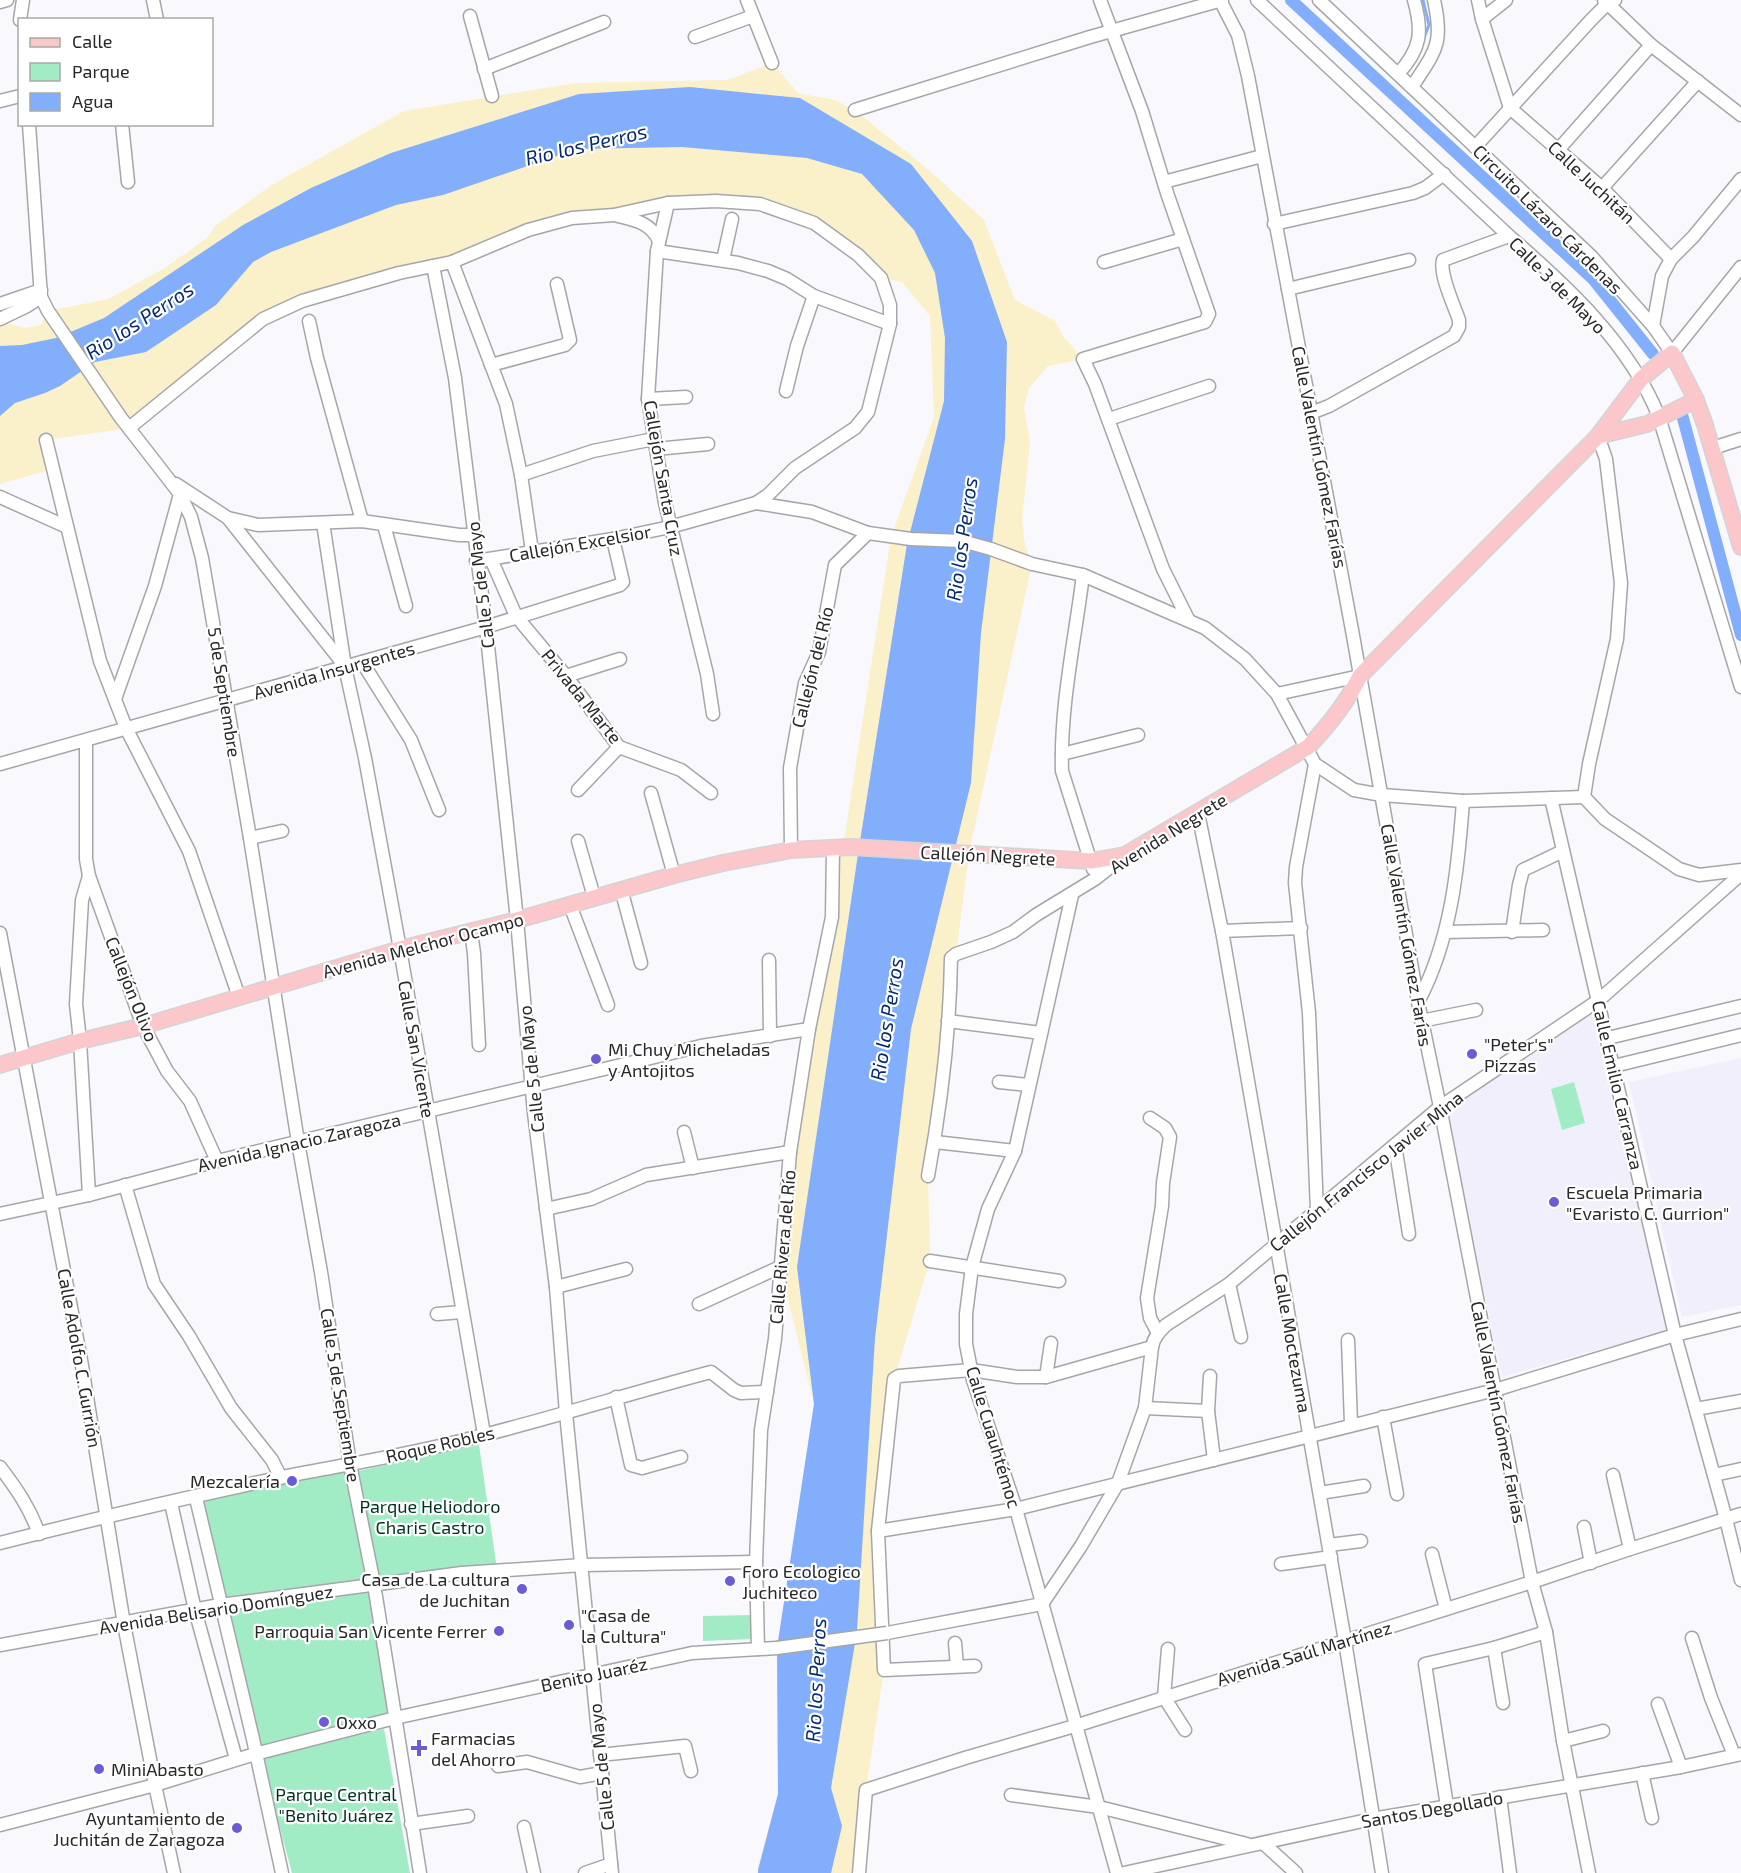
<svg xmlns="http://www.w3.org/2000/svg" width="1741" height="1873" viewBox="0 0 1741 1873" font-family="'Exo 2',sans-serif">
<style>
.built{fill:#f0effb}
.green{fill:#a2ecc5}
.sand{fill:#faf0ca}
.water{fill:#82aefc}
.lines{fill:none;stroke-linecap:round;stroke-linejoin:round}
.stream{stroke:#82aefc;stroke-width:3}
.canal{stroke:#82aefc;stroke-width:12}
.minor-casing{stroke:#a6a6aa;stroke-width:15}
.major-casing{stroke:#d4d4d4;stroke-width:18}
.minor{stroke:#fff;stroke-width:12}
.major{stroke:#fbc7cb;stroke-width:15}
.minor-bridge-casing{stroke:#a6a6aa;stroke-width:15;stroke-linecap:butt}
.minor-bridge{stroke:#fff;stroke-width:12}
.poi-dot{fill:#695cd5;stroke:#fff;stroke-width:2}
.labels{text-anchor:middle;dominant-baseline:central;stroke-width:4.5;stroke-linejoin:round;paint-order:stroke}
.street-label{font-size:18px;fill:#282729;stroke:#fff}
.poi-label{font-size:18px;fill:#282729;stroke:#fff;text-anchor:start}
.park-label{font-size:18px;fill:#01321f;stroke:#fff}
.water-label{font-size:20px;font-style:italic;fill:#072b6d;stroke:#fff}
</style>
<rect width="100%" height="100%" fill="#f9f9fd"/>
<g class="built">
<polygon points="1592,1014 1667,1330 1502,1377 1446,1109"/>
<polygon points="1741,1058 1741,1305 1682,1317 1629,1082"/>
</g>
<g class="green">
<polygon points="1574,1082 1585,1123 1562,1130 1551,1089"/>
<polygon points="479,1445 497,1569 374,1583 395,1718 255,1753 196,1498 350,1464 373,1574 358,1471"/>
<polygon points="752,1615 753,1639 703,1641 703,1616"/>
<polygon points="384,1729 410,1873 292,1873 261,1757"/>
</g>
<polygon class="sand" points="772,63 798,93 835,100 855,110 931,172 984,220 1015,300 1055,321 1063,336 1083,359 1048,366 1029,388 1024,408 1030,442 1022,520 1025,545 1032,564 969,853 928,1176 930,1261 894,1379 878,1531 884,1670 866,1790 859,1873 758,1873 758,1866 778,1794 777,1648 814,1404 780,1267 790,1152 834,880 843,847 891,537 934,417 930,316 902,282 881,278 791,214 716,201 572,218 452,262 399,273 263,319 129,428 47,440 53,469 0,484 0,321 25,328 41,325 48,311 108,299 165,268 207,238 215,226 270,186 404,111 576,83 728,80"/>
<polygon class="water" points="690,87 800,98 911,164 972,241 1007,342 1005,439 981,633 971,783 911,1029 875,1338 857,1631 831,1788 842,1826 831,1873 758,1873 758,1870 778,1794 777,1648 814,1404 797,1267 858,854 907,544 944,401 945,338 935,273 914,230 862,174 807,158 682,147 577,149 443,195 396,205 271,252 253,262 216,305 146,352 95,362 60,386 45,393 15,403 0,416 0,346 22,345 56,338 104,318 243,225 311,188 391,153 579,94"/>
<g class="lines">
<polyline class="stream" points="1423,0 1429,25 1423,40"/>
<g class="canal">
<polyline points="1291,0 1593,279 1653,354"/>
<polyline points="1680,407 1741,635"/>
</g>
<defs>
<g id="minor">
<polyline points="153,0 157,20"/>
<polyline points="747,0 772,63"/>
<polyline points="1100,0 1142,111 1167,193 1209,314 1205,322 1083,359 1095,384 1163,569 1188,619"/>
<polyline points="1220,0 1238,35 1248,76 1352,630 1418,1002 1440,1107 1532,1582 1546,1632 1563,1741 1589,1873"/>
<path d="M1257,0L1509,236C1567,286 1630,344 1659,417L1741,687"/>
<polyline points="1319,0 1591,256 1653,326 1672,353 1741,267"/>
<polyline points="1478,0 1482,19 1510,108 1602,188 1671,259"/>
<polyline points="1604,0 1651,45 1741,115"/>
<polyline points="0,2 7,0"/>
<polyline points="470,16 492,96"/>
<polyline points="1482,19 1506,0"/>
<polyline points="20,20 23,0"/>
<polyline points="695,37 753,16"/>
<polyline points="484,69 604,22"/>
<path d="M1398,74C1421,49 1423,32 1414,0"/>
<path d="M1412,87C1435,51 1444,45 1434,0"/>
<polyline points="0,101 20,96"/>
<polyline points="855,110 1090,37 1222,0"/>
<polyline points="29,124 41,297 48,311 121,418 180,494 191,517 202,558 250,838 298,1142 321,1272 350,1464 374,1584 420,1873"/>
<polyline points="122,124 128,182"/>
<polyline points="1475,147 1591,20 1608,3 1615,0"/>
<polyline points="1558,150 1651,45"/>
<polyline points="1164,182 1262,156"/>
<polyline points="1602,188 1698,81"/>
<polyline points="668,203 657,251 648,399 665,503 707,674 713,714"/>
<path d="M618,216C635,220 651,223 659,241"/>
<polyline points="1274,224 1413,193 1425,188 1444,174"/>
<polyline points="657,251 738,263 768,271 787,279 814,296 890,324 868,412 855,428 795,468 768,495 756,503"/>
<polyline points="723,260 732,219"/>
<polyline points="452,262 506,404 521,475 532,551"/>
<polyline points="1104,262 1183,239"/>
<polyline points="433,266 455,378 486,627 517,920 534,1113 556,1287 566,1413 612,1873"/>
<polyline points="1288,289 1409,260"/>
<polyline points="0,304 41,290"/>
<polyline points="0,319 27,306 41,297"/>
<polyline points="309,321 317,358 362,521"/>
<polyline points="1653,326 1662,276 1671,259 1693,237 1741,179"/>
<polyline points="491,365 565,345 570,340 557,284"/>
<polyline points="786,391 797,346 814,296"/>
<polyline points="648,399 686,397"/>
<path d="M1311,413L1329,406L1454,336L1459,327V320C1454,305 1439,274 1443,260L1509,236"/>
<polyline points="1109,419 1209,386"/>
<polyline points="129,428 263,319 302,301 399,273 452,262 528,230 572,218 614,215 668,203 716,201 760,204 814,223 858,255 881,278 890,305 890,324"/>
<polyline points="1598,436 1606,459 1621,583 1617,639 1589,764 1584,797 1605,819 1679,869 1699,875 1741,870"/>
<polyline points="46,440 100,661 126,728 189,851 239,997"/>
<polyline points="1713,448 1741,439"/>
<polyline points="656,449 708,444"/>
<polyline points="521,475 593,451 654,439"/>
<polyline points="176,484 228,518 258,525 362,521 459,535 475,535"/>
<polyline points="0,497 67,527"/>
<polyline points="228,518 345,666"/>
<polyline points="323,523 345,667 365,758 400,949 484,1434"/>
<polyline points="384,525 406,606"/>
<polyline points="491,559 516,616 566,676 619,747 681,770 711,793"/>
<polyline points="476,561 613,539 670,527 756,503 812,512 868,533 911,539 962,541 991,549 1032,564 1083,575 1205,628 1245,659 1277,694 1315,764 1354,790 1382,795 1463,801 1584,797"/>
<path d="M1083,575C1075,639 1060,706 1062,771L1093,869"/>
<polyline points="362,662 411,740 439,810"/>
<polyline points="566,676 620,659"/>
<polyline points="1277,694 1360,676"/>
<polyline points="115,699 155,586 180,494"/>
<polyline points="86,741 86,859 89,876 82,900 76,1004 80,1041 89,1195"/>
<polyline points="1062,754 1138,735"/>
<polyline points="0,764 486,627 620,585 623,582 613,539"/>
<polyline points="1315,764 1296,867 1295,883 1309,1013 1317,1211"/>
<polyline points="578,790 619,747"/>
<polyline points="651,793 674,875"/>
<polyline points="1551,798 1675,1335 1726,1519 1741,1580"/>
<polyline points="1198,813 1222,931 1345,1641 1382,1873"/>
<polyline points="250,838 282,831"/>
<polyline points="578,841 594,897"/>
<polyline points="791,850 790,768 805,683 819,652 835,565 868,533"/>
<polyline points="89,876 143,1026 167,1071 190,1101 217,1161"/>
<polyline points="621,889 641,963"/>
<polyline points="1072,895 1015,1151 988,1209 972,1267 966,1314 966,1344 973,1380 1016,1509 1117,1873"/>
<polyline points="570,905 608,1005"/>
<polyline points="1222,931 1301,928"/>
<polyline points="471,932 474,953 479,1045"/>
<polyline points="1445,932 1543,930"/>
<polyline points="1512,932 1519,885 1523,870 1563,851"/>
<polyline points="0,933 81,1360 124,1624 155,1785 174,1873"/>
<polyline points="769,960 770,1036"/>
<path d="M1418,1002C1451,940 1458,870 1463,801"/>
<polyline points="948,1021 1041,1033"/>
<polyline points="1421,1021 1476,1010"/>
<polyline points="1608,1038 1741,1006"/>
<polyline points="1614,1066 1741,1035"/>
<polyline points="999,1082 1029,1085"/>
<polyline points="1150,1118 1165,1128 1170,1137 1163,1183 1162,1206 1147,1298 1150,1318 1158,1333"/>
<polyline points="684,1132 693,1168"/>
<polyline points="935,1142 1015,1151"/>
<polyline points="1395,1145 1409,1234"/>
<path d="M928,1176C941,1105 950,1031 951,958L956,954L991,942L1013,932L1036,915L1095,879L1124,856"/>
<polyline points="125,1185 154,1284 189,1336 231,1408 272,1460 281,1478"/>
<polyline points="546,1209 591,1199 646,1175 790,1152"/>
<polyline points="0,1214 89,1195 217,1161 701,1046 809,1029"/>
<polyline points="930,1261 1059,1281"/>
<polyline points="1229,1284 1241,1337"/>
<polyline points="556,1287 626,1269"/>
<polyline points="699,1304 780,1267"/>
<polyline points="437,1314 462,1312"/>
<polyline points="1348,1340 1351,1424"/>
<polyline points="1210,1376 1208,1411 1214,1460"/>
<polyline points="1046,1377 1051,1343"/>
<polyline points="616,1397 631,1465 642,1468 681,1457"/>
<polyline points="1145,1408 1208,1411"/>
<polyline points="1696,1409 1741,1401"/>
<polyline points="1383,1417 1397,1494"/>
<path d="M0,1467C16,1488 30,1508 39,1534"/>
<polyline points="1613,1475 1630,1549"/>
<polyline points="1714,1475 1741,1469"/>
<polyline points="1320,1493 1364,1486"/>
<polyline points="196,1498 253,1739 282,1873"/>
<polyline points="171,1503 195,1610 236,1759"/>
<polyline points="1584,1527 1591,1563"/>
<polyline points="878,1531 1016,1509 1495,1390 1675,1335 1741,1319"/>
<path d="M0,1543C94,1519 188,1497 283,1477C338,1466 394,1457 448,1444C537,1423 623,1395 711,1372L734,1390L741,1393L767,1392"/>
<polyline points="1329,1545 1361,1541"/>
<polyline points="1432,1554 1446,1609"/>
<polyline points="1281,1564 1331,1557"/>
<path d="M1042,1604L1081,1546L1118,1483L1145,1408L1152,1347C1154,1337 1159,1332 1166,1325L1229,1284L1440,1107L1599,1000L1741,874"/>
<polyline points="887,1633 1042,1604"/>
<polyline points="1692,1638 1711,1698 1734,1755"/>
<polyline points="955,1643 957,1666"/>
<polyline points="0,1645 220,1605 462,1573 583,1565 756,1562"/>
<polyline points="1494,1648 1503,1703"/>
<polyline points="758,1649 756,1562 761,1430 775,1339 790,1152 809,1029 832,917 833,848"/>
<polyline points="1168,1649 1164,1697 1185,1730"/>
<polyline points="975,1666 884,1670 878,1531 894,1379 899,1376 971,1370 1017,1377 1046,1377 1152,1347"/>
<polyline points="1658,1704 1681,1767"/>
<polyline points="1563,1741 1603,1731"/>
<polyline points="600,1755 685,1746 691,1771"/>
<polyline points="498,1766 527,1762 580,1777 602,1773"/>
<polyline points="1642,1773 1652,1818"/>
<polyline points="1011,1795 1099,1807 1247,1844"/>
<polyline points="1500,1797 1510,1873"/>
<polyline points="1447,1806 1425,1664 1494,1648 1546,1632"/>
<polyline points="411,1824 468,1816"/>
<polyline points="0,1825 155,1785 255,1754 395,1718 692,1653 777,1648"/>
<polyline points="524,1827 534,1873"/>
<polyline points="1263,1843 1296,1873"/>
<polyline points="585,1873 611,1864"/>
<polyline points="859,1873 866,1790 965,1758 1078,1725 1532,1582 1630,1549 1741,1514"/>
<polyline points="1124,1873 1372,1819 1681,1767 1741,1754"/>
</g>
<g id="major">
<polyline points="1598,436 1647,424 1696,400"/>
<path d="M0,1065L80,1041L143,1026L400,949L517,920L674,875L723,863L791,850L851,847L1091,861L1125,855L1308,747C1329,725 1346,704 1360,676L1598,436L1641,379L1672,353L1696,400L1705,425L1741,547"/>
</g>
</defs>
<use href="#minor" class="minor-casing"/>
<use href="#major" class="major-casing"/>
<use href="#minor" class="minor"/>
<use href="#major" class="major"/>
<defs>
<polyline id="minor-bridge" points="777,1648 887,1633"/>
</defs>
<use href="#minor-bridge" class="minor-bridge-casing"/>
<use href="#minor-bridge" class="minor-bridge"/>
</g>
<g class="poi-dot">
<circle cx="1472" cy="1054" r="6"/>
<circle cx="596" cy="1059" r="6"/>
<circle cx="1554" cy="1202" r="6"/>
<circle cx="292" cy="1481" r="6"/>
<circle cx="730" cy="1581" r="6"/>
<circle cx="522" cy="1589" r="6"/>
<circle cx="569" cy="1625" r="6"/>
<circle cx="499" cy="1631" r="6"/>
<circle cx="324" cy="1722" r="6"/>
<path d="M416 1739h6v6h6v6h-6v6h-6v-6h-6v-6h6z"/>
<circle cx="99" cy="1769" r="6"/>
<circle cx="237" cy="1828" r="6"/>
</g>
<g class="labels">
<g class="street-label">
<text transform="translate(1592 182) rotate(43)">Calle Juchitán</text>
<text transform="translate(1548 219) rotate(45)">Circuito Lázaro Cárdenas</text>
<text transform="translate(1558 285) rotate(45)">Calle 3 de Mayo</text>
<text transform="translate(1320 457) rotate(79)">Calle Valentín Gómez Farías</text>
<text transform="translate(664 478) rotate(80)">Callejón Santa Cruz</text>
<text transform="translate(580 543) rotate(-10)">Callejón Excelsior</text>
<text transform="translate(480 585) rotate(-97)">Calle 5 de Mayo</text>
<text transform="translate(812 667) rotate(-76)">Callejón del Río</text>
<text transform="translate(334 670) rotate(-16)">Avenida Insurgentes</text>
<text transform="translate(225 692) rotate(81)">5 de Septiembre</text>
<text transform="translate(582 696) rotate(51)">Privada Marte</text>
<text transform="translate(1168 833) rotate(-32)">Avenida Negrete</text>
<text transform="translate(988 855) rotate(3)">Callejón Negrete</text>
<text transform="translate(1407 935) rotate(80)">Calle Valentín Gómez Farías</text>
<text transform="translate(423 945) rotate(-15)">Avenida Melchor Ocampo</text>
<text transform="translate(132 989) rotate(68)">Callejón Olivo</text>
<text transform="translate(417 1049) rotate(80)">Calle San Vicente</text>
<text transform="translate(531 1069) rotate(-96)">Calle 5 de Mayo</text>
<text transform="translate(1618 1085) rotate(77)">Calle Emilio Carranza</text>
<text transform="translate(299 1142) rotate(-13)">Avenida Ignacio Zaragoza</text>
<text transform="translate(1366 1171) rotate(-39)">Callejón Francisco Javier Mina</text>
<text transform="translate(782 1247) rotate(-85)">Calle Rivera del Río</text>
<text transform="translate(1293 1343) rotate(80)">Calle Moctezuma</text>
<text transform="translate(80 1358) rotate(80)">Calle Adolfo C. Gurrión</text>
<text transform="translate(341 1395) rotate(81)">Calle 5 de Septiembre</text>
<text transform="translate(1499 1412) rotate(79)">Calle Valentín Gómez Farías</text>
<text transform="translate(994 1437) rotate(73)">Calle Cuauhtémoc</text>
<text transform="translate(440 1444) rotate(-13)">Roque Robles</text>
<text transform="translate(216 1609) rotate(-9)">Avenida Belisario Domínguez</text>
<text transform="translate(1304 1653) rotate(-17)">Avenida Saúl Martínez</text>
<text transform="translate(594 1674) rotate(-12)">Benito Juaréz</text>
<text transform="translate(601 1767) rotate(-96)">Calle 5 de Mayo</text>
<text transform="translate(1432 1809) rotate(-10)">Santos Degollado</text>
</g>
<g class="poi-label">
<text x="1484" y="1044">"Peter's"<tspan x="1484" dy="21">Pizzas</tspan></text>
<text x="608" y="1049">Mi Chuy Micheladas<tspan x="608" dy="21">y Antojitos</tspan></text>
<text x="1566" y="1192">Escuela Primaria<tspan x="1566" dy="21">"Evaristo C. Gurrion"</tspan></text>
<text x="280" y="1481" text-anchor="end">Mezcalería</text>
<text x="742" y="1571">Foro Ecologico<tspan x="742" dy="21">Juchiteco</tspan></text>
<text x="510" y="1579" text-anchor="end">Casa de La cultura<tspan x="510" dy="21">de Juchitan</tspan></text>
<text x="581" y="1615">"Casa de<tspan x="581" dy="21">la Cultura"</tspan></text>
<text x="487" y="1631" text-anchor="end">Parroquia San Vicente Ferrer</text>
<text x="336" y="1722">Oxxo</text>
<text x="431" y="1738">Farmacias<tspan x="431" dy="21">del Ahorro</tspan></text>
<text x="111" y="1769">MiniAbasto</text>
<text x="225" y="1818" text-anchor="end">Ayuntamiento de<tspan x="225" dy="21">Juchitán de Zaragoza</tspan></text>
</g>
<g class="park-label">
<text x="430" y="1506">Parque Heliodoro<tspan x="430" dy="21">Charis Castro</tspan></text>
<text x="336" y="1794">Parque Central<tspan x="336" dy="21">"Benito Juárez</tspan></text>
</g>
<g class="water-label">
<text transform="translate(586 144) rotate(-13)">Rio los Perros</text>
<text transform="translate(139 320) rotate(-33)">Rio los Perros</text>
<text transform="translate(961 539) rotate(-82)">Rio los Perros</text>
<text transform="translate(886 1019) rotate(-81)">Rio los Perros</text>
<text transform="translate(815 1680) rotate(-87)">Rio los Perros</text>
</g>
</g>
<rect x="18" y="18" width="195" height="108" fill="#ffffff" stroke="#a9a9a9" stroke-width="1.5"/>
<rect x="30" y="38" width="30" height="9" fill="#fbc7cb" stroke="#a9a9a9" stroke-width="1.5"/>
<text x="72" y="48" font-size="18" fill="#282729">Calle</text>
<rect x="30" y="63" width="30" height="18" fill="#a2ecc5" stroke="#a9a9a9" stroke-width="1.5"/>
<text x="72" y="78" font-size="18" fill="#282729">Parque</text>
<rect x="30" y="93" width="30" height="18" fill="#82aefc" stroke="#a9a9a9" stroke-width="1.5"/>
<text x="72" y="108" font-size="18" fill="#282729">Agua</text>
</svg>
